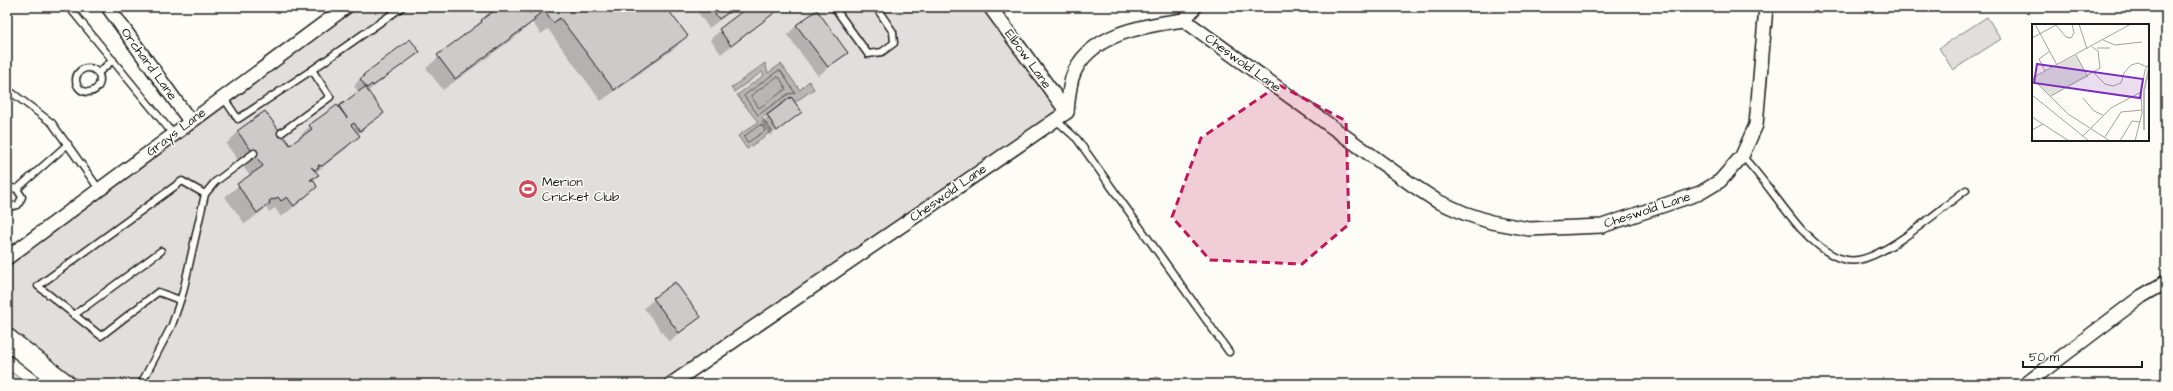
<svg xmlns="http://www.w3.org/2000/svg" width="2173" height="391" viewBox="0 0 2173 391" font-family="'Architects Daughter',sans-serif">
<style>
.green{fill:#e0dfdb;stroke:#7e7e7c}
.water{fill:#b7b6b2;stroke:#797876}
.shadow{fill:#0003}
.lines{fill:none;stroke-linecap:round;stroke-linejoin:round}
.shore{stroke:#5a5a58;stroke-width:1}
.building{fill:#cccbc8;stroke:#1c1c1c}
.service-casing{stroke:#1c1c1c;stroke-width:9}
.minor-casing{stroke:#1c1c1c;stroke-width:16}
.primary-casing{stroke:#1c1c1c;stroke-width:23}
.service{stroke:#fdfcf7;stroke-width:6}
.minor{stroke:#fdfcf7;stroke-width:13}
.primary{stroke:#fdfcf7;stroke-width:20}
.marked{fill:#c2185b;fill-opacity:0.2;stroke:#c2185b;stroke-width:3;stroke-dasharray:8 5;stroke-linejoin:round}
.labels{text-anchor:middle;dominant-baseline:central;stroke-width:3;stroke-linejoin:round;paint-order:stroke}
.street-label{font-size:13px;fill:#1c1c1c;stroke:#fdfcf7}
.poi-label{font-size:13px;fill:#1c1c1c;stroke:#fdfcf7;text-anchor:start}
.inset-river{fill:none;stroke:#b7b6b2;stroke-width:2}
.inset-road{fill:none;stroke:#a3a29f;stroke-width:1}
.view{fill:#7b2cbf;fill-opacity:0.15;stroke:#7b2cbf;stroke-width:2}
.inset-edge{fill:none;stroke:#1c1c1c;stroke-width:2}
</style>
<rect width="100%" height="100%" fill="#fdfcf7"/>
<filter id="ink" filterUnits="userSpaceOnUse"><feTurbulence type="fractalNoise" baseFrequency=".025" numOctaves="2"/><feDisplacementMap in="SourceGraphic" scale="8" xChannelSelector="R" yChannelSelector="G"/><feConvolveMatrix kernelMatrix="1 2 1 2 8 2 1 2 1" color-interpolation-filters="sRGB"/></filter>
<g filter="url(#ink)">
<g class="green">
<polygon points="350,7 990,7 1067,112 670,384 70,384 7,337 7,259"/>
<polygon points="1987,17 2001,39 1953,70 1939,48"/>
<polygon points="7,369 28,384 7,384"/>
<polygon points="1159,377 1161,384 1129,384"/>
</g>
<polygon class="water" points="765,63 768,73 781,64 800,90 809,81 814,89 795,102 791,97 762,118 772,131 747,149 738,136 758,122 737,95 764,75 762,72 734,92 731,88"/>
<g class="shadow">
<polygon points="502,7 665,7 686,36 675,48 601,101 548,29 541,34 532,22 522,32 443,90 426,68 481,21"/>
<polygon points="694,7 737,7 709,28"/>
<polygon points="750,7 775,7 777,10 721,54 710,39"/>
<polygon points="797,25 846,53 818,76 787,35"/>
<polygon points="418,52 367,92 383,113 357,135 358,136 347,148 315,173 317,175 311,181 316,187 304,199 281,217 275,208 269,212 266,208 245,224 225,197 250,176 226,144 238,132 290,146 299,139 298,138 310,126 359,93 354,86 363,75"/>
<polygon points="791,99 800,112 770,136 761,122"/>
<polygon points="654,299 700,317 669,342 644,308"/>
</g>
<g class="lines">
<g class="shore">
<polygon points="778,71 781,71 795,93 788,94 758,115 744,96"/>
<polygon points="777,77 780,78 786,89 759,108 751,96"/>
<polygon points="760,125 763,126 765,131 747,143 744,137"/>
</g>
</g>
<g class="building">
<polygon points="502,7 526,7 530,13 538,7 666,7 688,36 614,90 560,18 553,23 544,11 534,18 535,20 455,79 437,55 482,22 481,20 495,10 496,12"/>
<polygon points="710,7 736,7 719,19"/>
<polygon points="748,7 776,7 778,10 731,46 719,29"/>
<polygon points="817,10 848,53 828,67 796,25"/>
<polygon points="410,39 420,52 373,86 372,84 367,88 360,79 364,76 363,75"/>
<polygon points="365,87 384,113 360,131 354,123 351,125 360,136 322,166 318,165 319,167 315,170 311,167 319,175 310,180 314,180 317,187 294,206 287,197 281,201 278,197 273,200 272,199 269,201 270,203 257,213 237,184 263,166 237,131 265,111 290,145 312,129 309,125 337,105 347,118 339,106"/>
<polygon points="791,97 802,112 777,131 767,115"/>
<polygon points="675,282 701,317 679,333 653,298"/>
</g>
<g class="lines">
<defs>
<g id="service">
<polyline points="69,7 173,134"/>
<polyline points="834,7 868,54 882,52 894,43 893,32 876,7"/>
<circle cx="88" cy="80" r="12"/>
<polyline points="312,70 402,7"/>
<polyline points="98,73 113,60"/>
<polyline points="7,89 52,123 99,189"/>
<polyline points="223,97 238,119 312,70 330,97 281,133"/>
<polyline points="1056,120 1077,139 1229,352"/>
<path d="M1742,156C1764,179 1780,205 1801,229C1814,243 1837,264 1858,260C1889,255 1939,210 1966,190"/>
<polyline points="17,189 68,144"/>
<polyline points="7,191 13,188 17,189 22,197 18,205 13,206 7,204"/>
<polyline points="180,300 158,292 101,336 38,286 182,181 205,194"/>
<polyline points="74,315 161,251"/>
<polyline points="141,384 172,325 183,292 205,194 215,182 254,153"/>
</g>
<g id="minor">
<polyline points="108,7 190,121"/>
<polyline points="990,7 1067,112"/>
<polyline points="1184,20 1195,7"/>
<polyline points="7,258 346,7"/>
<path d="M671,384L1067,112C1068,101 1069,89 1072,78C1086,34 1145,25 1184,20L1411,184L1437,201L1464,213L1491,222L1529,229L1602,226L1700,193L1720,181L1742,156L1756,125L1766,7"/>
<polyline points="2026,384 2142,296 2166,282"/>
</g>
<polyline id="primary" points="7,339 65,384"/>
</defs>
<use href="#service" class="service-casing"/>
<use href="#minor" class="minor-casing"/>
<use href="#primary" class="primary-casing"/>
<use href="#service" class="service"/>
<use href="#minor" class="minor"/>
<use href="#primary" class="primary"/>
</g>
</g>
<path class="marked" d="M1279,85L1346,121L1349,224L1302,264L1210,260L1172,217L1201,138Z"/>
<defs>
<symbol id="stadium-disc" viewBox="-11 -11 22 22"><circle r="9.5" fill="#d1495b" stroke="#fdfcf7"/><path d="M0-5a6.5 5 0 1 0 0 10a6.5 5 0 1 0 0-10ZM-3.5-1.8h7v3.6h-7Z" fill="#fff"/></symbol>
</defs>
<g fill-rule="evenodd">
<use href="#stadium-disc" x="517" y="178" width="22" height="22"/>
</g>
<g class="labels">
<g class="street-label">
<text transform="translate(1028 59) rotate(54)">Elbow Lane</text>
<text transform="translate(1243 63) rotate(36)">Cheswold Lane</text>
<text transform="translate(149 64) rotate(54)">Orchard Lane</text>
<text transform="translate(176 132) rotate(-37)">Grays Lane</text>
<text transform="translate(948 193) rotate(-35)">Cheswold Lane</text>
<text transform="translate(1647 210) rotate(-18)">Cheswold Lane</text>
</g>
<g class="poi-label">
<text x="542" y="182">Merion<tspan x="542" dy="15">Cricket Club</tspan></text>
</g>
</g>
<g transform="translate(2032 24)">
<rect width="117" height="117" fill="#fdfcf7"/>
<path d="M44,31L56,53L19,72L0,54Z" fill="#e0dfdb"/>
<path class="inset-river" d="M112,106V67L117,44"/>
<path class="inset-road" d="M3,0L25,41M47,0L55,25M0,14L24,1L34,13L39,14L42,9L40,0M71,16L83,21L110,18M65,24H78M44,31L56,53M13,47L7,35L18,27M62,49L73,60L81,62L89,59L92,49L99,41L106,39L115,43M0,54L99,0M0,54L36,90L78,117M0,71L57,117M19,72L68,44L66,27L60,23M51,74L62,87L71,91M0,93L37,117M0,106L11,100M51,112L79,84L109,68M73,113L89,88L110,86M88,117L100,97L108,98M103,117L110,89L109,68L113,46L117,40"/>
<path class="view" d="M5,40L111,55L108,74L2,59Z"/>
<rect width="117" height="117" class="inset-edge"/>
</g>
<rect width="2173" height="391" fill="none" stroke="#fdfcf7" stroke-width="24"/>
<rect x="12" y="12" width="2149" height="367" fill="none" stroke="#1c1c1c" stroke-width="1.5" filter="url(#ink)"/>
<path d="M2023 361v6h119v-6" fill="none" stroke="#1c1c1c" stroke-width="2"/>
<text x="2029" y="361" font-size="12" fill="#1c1c1c" stroke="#fdfcf7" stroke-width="3" paint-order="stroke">50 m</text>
</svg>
